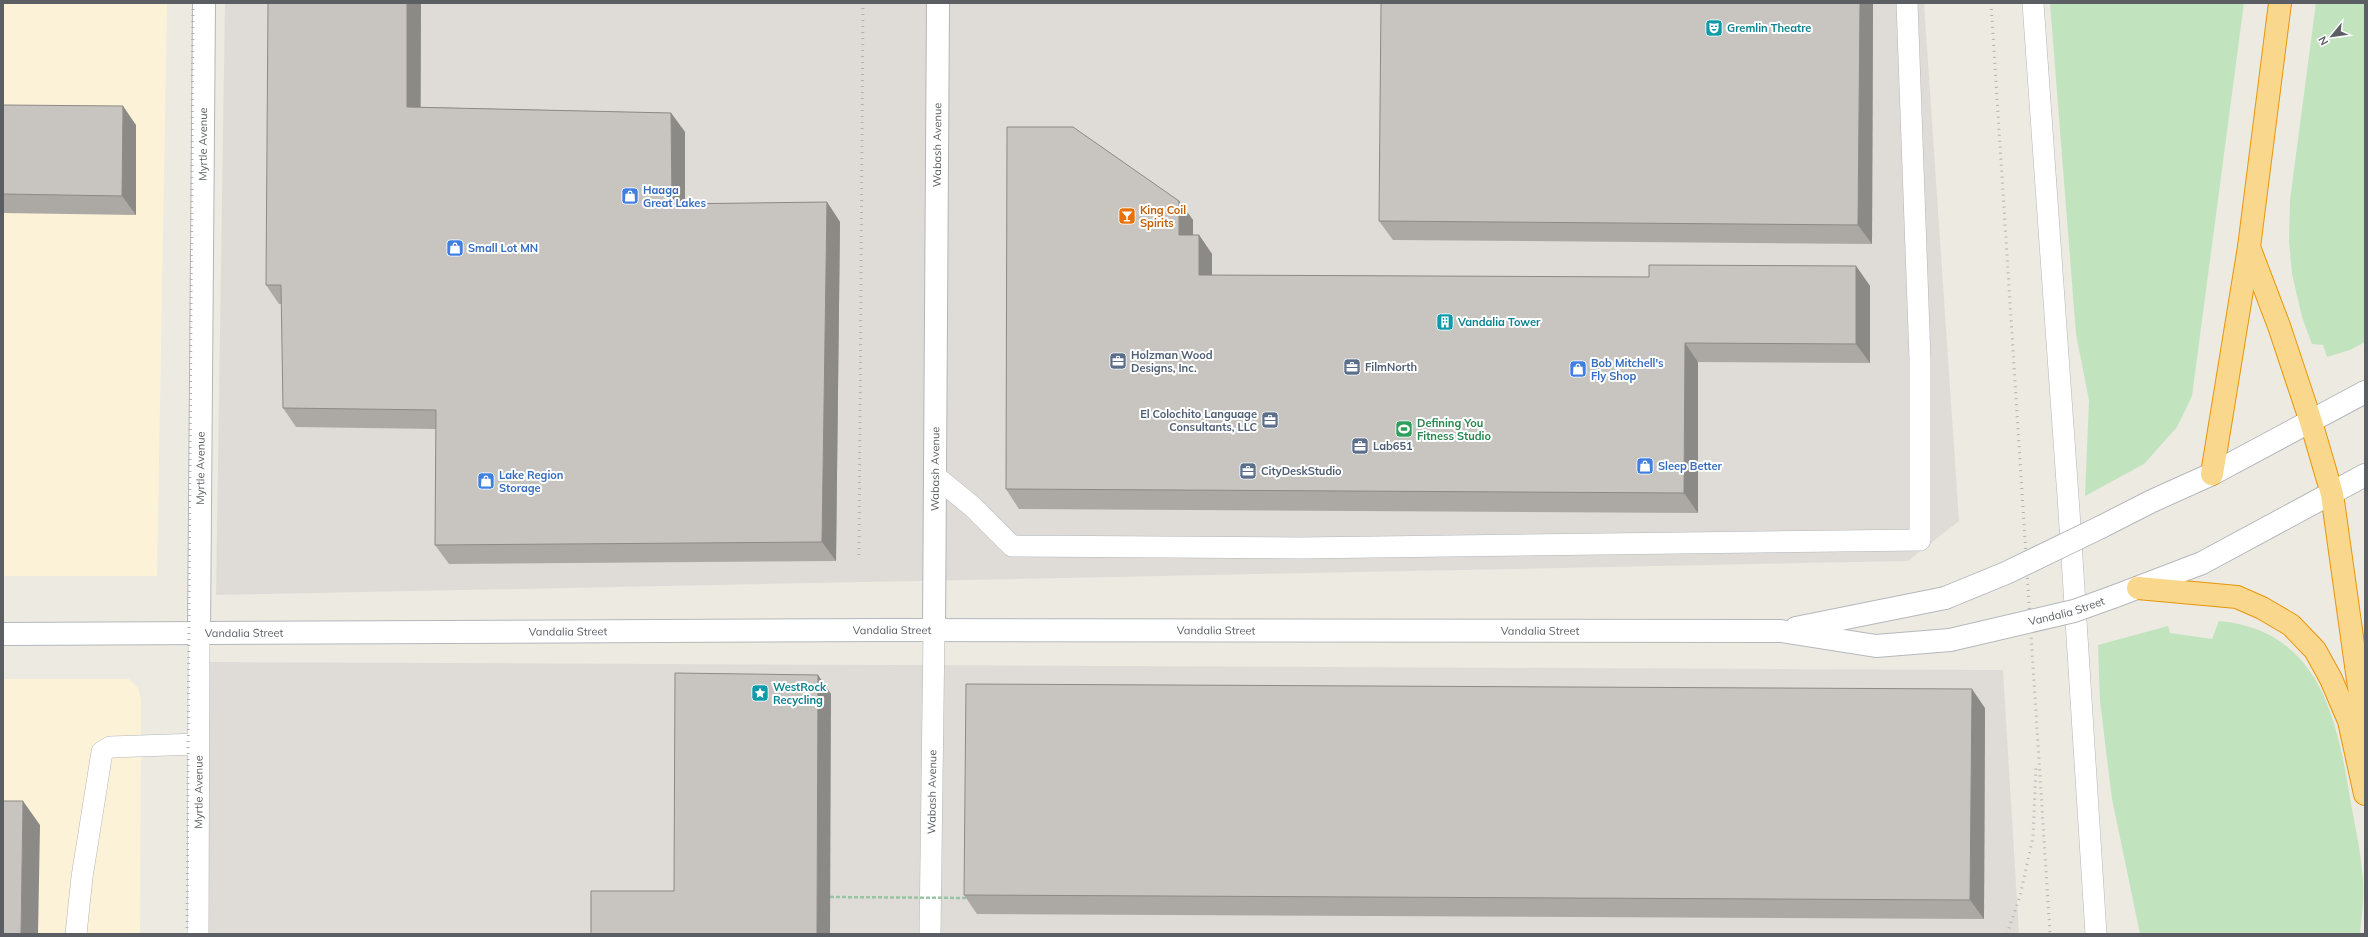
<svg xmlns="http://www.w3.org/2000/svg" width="2368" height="937" viewBox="0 0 2368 937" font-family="Mulish,sans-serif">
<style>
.commercial{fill:#fcf2d8}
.industrial{fill:#dfdcd7}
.green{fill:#c1e4bf}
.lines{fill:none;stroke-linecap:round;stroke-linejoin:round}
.lane-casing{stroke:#b3b6b9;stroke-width:22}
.street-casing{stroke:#b3b6b9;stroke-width:24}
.secondary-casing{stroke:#b4b8bc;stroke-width:24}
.highway-casing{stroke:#e89507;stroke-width:24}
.lane{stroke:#fff;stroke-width:21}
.street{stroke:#fff;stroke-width:22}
.secondary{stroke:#fff;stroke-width:22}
.highway{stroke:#f9d88d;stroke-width:22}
.rail{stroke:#b1b2b3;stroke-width:3;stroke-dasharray:1 5;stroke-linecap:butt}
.secondary-bridge-casing{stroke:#b4b8bc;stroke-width:24;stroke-linecap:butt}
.path-bridge{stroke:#99c4a3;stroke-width:2.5;stroke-dasharray:4 2;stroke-linecap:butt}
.secondary-bridge{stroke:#fff;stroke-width:22}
.wall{fill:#aca9a5}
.shaded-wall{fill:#8c8a86}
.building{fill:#c8c5c0;stroke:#8c8a86}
.labels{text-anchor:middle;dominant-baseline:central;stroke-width:4;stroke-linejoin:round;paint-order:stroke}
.culture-label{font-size:11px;font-weight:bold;fill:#0d838f;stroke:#fff;text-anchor:start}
.street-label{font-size:11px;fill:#5b5f63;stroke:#fff}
.shop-label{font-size:11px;font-weight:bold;fill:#366cbe;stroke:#fff;text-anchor:start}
.food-label{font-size:11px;font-weight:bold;fill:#c56008;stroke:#fff;text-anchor:start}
.service-label{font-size:11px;font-weight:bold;fill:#4e5e75;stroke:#fff;text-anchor:start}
.leisure-label{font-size:11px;font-weight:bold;fill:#27864d;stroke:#fff;text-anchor:start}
</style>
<rect width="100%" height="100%" fill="#edeae2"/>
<g class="commercial">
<polygon points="3,3 167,3 157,576 3,576"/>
<polygon points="3,679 129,679 138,688 141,699 140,934 3,934"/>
</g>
<g class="industrial">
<polygon points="225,3 1924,3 1959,521 1908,561 216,595"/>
<polygon points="207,662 2003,670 2019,934 204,934"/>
</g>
<g class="green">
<polygon points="2050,3 2244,3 2192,396 2177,427 2144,464 2085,496 2089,400 2076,334"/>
<polygon points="2316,3 2365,3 2365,342 2350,350 2327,357 2323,345 2312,344 2302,317 2292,274 2289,241 2290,200"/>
<path d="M2219,621C2318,630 2337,716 2350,798C2354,822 2360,846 2362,870C2365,891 2362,913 2360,934H2140L2112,799L2100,701L2098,645L2168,626L2170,633L2212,639Z"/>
</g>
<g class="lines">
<defs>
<g id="lane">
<polyline points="2033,3 2069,511 2096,934"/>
<polyline points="935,476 973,507 1012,546 1301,548 1920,540 1920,359 1907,3"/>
<polyline points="76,934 82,877 102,752 110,747 198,744"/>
<path id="s1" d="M198,934L199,633"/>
<path id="s2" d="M930,934L934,630"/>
</g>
<g id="street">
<path id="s3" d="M934,630L938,3"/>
<path id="s4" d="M199,633L204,3"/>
</g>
<g id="secondary">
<polyline points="2101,527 2152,501 2212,474 2365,392"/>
<polyline points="2113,597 2202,563 2365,475"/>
<polyline points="1796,628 1945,598"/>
<path id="s5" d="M3,634L892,630L1781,631L1876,646L1950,640"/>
</g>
<g id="highway">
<polyline points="2249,247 2279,326 2311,422 2332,494 2365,730"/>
<polyline points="2212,474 2249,247 2280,3"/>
<polyline points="2138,588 2237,597 2262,608 2291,625 2315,650 2331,679 2349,721 2365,794"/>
</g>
</defs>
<use href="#lane" class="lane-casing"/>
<use href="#street" class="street-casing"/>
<use href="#secondary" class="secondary-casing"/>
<use href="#highway" class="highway-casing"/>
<use href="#lane" class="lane"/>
<use href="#street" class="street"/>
<use href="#secondary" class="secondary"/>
<use href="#highway" class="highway"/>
<g class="rail">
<polyline points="1991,3 2050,934"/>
<polyline points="859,555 863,3"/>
<polyline points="187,934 193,3"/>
<polyline points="2007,934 2020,896 2033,837 2036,768"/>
</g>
<defs>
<g id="secondary-bridge">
<polyline points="1945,598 2006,573 2101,527"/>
<path id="s6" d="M1950,640L2074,611L2113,597"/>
</g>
</defs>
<use href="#secondary-bridge" class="secondary-bridge-casing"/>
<polyline class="path-bridge" points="830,897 969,898"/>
<use href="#secondary-bridge" class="secondary-bridge"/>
</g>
<g class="wall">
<polygon points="421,3 421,107 671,113 685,132 685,204 827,202 840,222 836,561 449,564 435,545 436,429 296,427 283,408 282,304 279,304 266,285"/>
<polygon points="1873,3 1872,244 1393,240 1379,221"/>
<polygon points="3,105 136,125 136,215 3,213"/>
<polygon points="1179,201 1193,220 1193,235 1199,235 1212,254 1212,275 1649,277 1856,266 1870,286 1870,363 1698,362 1698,513 1019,509 1006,489"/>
<polygon points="1985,708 1984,919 977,914 964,895"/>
</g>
<g class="shaded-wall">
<polygon points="407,3 421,3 420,126 407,107"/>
<polygon points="1860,3 1873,3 1872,244 1858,225"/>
<polygon points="123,106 136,125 136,215 122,196"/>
<polygon points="671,113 685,132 685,224 672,204"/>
<polygon points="1179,201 1193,220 1193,254 1179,235"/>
<polygon points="827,202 840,222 836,561 822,542"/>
<polygon points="1199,235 1212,254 1212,294 1199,275"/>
<polygon points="1856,266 1870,286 1870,363 1856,344"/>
<polygon points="1685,343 1698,362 1698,513 1684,493"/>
<polygon points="818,675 831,694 830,934 817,934"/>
<polygon points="1972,689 1985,708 1984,919 1970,900"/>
<polygon points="23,801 40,825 38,934 21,934"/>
</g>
<g class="building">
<polygon points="268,3 407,3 407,107 671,113 672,204 827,202 822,542 435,545 436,410 283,408 281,285 266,285"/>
<polygon points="1381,3 1860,3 1858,225 1379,221"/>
<polygon points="3,105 123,106 122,196 3,194"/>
<polygon points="1007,127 1073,127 1179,201 1179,235 1199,235 1199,275 1649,277 1649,265 1856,266 1856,344 1685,343 1684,493 1006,489"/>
<polygon points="675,673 818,675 817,934 591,934 591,891 674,891"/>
<polygon points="966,684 1972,689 1970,900 964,895"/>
<polygon points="3,801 23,801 21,934 3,934"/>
</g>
<defs>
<symbol id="theatre-square" viewBox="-11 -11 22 22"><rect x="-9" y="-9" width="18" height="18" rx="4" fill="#0f9aa8" stroke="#fff"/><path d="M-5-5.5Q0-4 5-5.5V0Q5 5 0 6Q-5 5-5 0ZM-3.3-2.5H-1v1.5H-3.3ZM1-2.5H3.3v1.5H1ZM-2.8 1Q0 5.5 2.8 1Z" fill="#fff"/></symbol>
<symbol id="shop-square" viewBox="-11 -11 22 22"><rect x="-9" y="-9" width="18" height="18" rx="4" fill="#3f7fe0" stroke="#fff"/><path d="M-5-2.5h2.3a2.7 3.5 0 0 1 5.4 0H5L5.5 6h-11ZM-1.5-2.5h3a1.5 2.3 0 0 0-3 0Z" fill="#fff"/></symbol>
<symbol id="bar-square" viewBox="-11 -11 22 22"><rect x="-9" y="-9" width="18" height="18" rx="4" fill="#e8710a" stroke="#fff"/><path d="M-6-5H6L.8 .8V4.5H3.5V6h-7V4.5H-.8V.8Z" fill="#fff"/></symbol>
<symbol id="building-square" viewBox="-11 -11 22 22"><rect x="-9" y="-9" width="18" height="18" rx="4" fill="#0f9aa8" stroke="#fff"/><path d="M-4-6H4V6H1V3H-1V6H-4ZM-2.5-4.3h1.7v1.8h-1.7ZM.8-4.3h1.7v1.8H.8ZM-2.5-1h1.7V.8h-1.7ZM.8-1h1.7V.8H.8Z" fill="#fff"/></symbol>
<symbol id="office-square" viewBox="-11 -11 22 22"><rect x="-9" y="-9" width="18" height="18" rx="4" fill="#5c6f8a" stroke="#fff"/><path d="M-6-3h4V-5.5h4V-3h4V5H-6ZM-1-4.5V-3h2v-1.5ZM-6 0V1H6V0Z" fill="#fff"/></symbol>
<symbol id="stadium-square" viewBox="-11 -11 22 22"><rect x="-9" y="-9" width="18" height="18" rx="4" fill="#2e9e5b" stroke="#fff"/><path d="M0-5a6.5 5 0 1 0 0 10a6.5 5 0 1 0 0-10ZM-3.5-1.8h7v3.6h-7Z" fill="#fff"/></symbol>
<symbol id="sight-square" viewBox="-11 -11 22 22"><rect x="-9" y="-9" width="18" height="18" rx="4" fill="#0f9aa8" stroke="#fff"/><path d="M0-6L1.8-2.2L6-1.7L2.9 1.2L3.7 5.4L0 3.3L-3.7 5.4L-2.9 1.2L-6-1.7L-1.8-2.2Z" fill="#fff"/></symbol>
</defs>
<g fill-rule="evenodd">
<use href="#theatre-square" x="1704" y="18" width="20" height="20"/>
<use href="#shop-square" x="620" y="186" width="20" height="20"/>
<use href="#bar-square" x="1117" y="206" width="20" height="20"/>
<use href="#shop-square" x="445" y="238" width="20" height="20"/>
<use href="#building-square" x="1435" y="312" width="20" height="20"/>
<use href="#office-square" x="1108" y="351" width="20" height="20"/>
<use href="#office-square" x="1342" y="357" width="20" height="20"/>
<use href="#shop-square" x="1568" y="359" width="20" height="20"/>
<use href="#office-square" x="1260" y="410" width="20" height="20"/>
<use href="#stadium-square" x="1394" y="419" width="20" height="20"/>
<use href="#office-square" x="1350" y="436" width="20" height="20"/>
<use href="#shop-square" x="1635" y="456" width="20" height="20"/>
<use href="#office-square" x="1238" y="461" width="20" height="20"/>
<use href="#shop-square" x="476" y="471" width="20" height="20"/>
<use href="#sight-square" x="750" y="683" width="20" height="20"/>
</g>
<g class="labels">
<g class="culture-label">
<text x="1727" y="28">Gremlin Theatre</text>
<text x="1458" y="322">Vandalia Tower</text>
<text x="773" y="687">WestRock<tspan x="773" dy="13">Recycling</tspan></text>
</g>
<g class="street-label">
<text stroke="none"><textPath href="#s4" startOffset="489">Myrtle Avenue</textPath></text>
<text stroke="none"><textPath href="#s3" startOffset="485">Wabash Avenue</textPath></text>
<text stroke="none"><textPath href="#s4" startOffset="165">Myrtle Avenue</textPath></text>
<text stroke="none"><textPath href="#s3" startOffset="161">Wabash Avenue</textPath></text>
<text stroke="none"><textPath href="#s6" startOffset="120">Vandalia Street</textPath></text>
<text stroke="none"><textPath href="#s5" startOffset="889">Vandalia Street</textPath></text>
<text stroke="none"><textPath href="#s5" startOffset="1213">Vandalia Street</textPath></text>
<text stroke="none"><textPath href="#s5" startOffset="1537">Vandalia Street</textPath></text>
<text stroke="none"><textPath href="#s5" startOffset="565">Vandalia Street</textPath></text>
<text stroke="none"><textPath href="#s5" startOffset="241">Vandalia Street</textPath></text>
<text stroke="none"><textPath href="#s1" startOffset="142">Myrtle Avenue</textPath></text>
<text stroke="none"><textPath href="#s2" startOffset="142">Wabash Avenue</textPath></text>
</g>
<g class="shop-label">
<text x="643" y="190">Haaga<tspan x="643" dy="13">Great Lakes</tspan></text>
<text x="468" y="248">Small Lot MN</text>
<text x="1591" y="363">Bob Mitchell's<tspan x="1591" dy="13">Fly Shop</tspan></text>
<text x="1658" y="466">Sleep Better</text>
<text x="499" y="475">Lake Region<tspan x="499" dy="13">Storage</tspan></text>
</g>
<g class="food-label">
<text x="1140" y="210">King Coil<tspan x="1140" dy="13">Spirits</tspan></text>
</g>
<g class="service-label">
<text x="1131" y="355">Holzman Wood<tspan x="1131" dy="13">Designs, Inc.</tspan></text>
<text x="1365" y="367">FilmNorth</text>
<text x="1257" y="414" text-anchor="end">El Colochito Language<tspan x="1257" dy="13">Consultants, LLC</tspan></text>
<text x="1373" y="446">Lab651</text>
<text x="1261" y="471">CityDeskStudio</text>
</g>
<g class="leisure-label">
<text x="1417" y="423">Defining You<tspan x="1417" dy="13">Fitness Studio</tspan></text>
</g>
</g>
<rect width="2368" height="937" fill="none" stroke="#5b5f63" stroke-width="8"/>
<g transform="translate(2332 36) rotate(241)" stroke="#ffffff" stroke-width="3" paint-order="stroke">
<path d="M0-3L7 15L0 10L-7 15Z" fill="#5b5f63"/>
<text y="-6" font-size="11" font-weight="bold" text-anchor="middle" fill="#5b5f63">N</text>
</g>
</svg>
